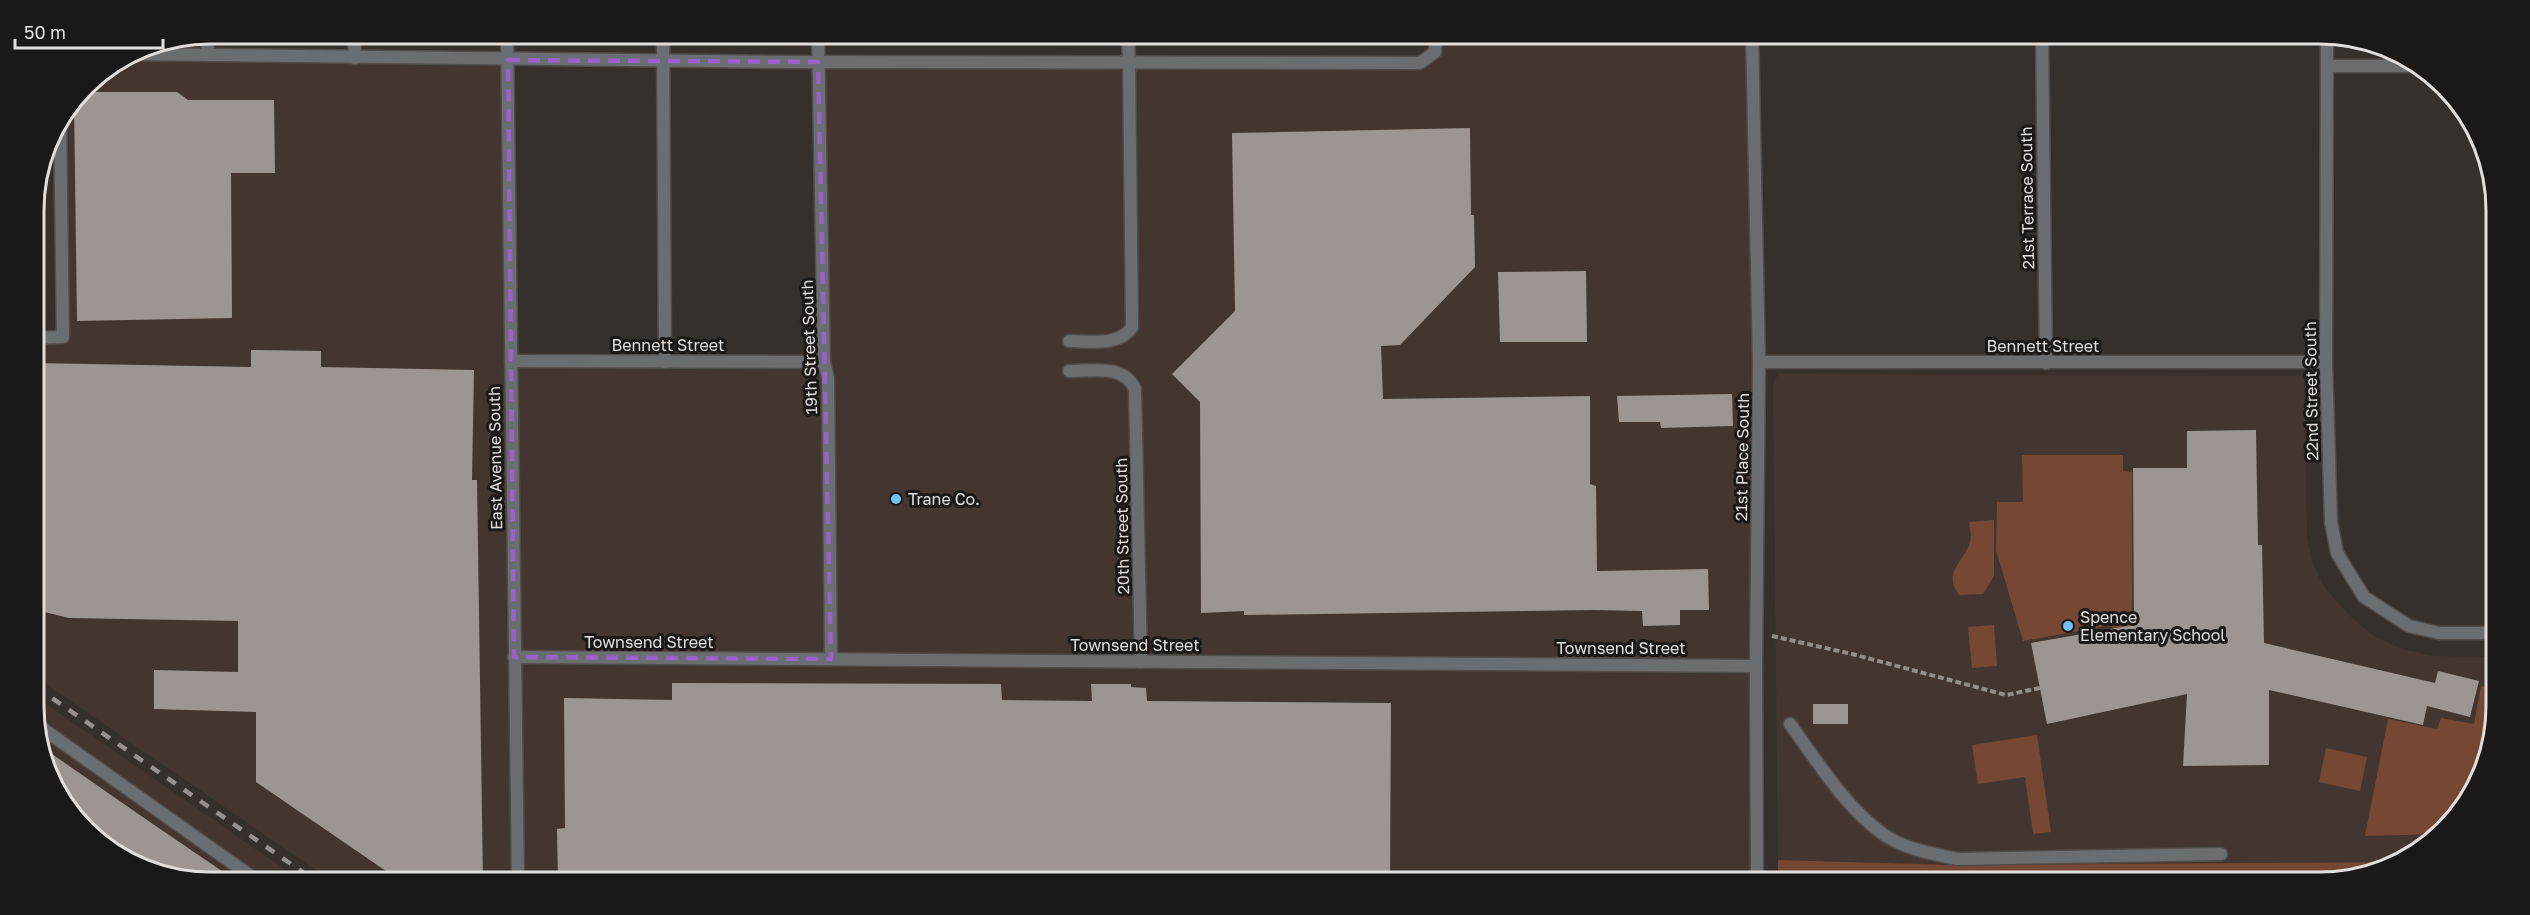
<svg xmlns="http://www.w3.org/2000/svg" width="2530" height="915" viewBox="0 0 2530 915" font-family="'Golos Text',sans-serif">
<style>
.built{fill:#433631}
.green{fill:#764833}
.building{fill:#9d9591}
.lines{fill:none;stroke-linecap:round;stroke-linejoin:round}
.lane-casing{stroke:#524c49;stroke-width:15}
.street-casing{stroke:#524c49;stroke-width:15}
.path{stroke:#938e8b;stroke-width:4;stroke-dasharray:6 3;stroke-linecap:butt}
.lane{stroke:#6b6e70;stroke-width:12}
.street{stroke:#6b6e70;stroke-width:12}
.rail{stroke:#96918e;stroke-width:4.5;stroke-dasharray:10 10;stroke-linecap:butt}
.marked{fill:none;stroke:#9a61c8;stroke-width:4.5;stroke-dasharray:12 8;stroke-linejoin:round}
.poi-dot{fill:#73c1f5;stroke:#1b1917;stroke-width:2}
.labels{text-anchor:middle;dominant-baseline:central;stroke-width:6;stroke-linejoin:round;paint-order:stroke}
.street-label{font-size:16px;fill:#e2dedc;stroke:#1b1917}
.poi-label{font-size:16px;fill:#e2dedc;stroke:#1b1917;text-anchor:start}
.rim{fill:none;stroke:#e2dedc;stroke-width:3}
</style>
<rect width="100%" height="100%" fill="#36302d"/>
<g class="built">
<polygon points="1436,33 1752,33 1756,882 333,882 36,677 34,337 62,337 60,119 93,77 130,54 508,60 511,361 824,362 818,62 1420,63 1435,52"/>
<polygon points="1778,374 2304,376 2307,537 2312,562 2324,587 2349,615 2374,636 2402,649 2431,656 2497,657 2497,706 2488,762 2467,804 2428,846 2397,862 1954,865 1778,860 1773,385"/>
<polygon points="36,697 303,882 209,882 153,873 77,822 36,740"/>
</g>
<g class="green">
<polygon points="2022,455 2123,455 2123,471 2132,472 2132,642 2117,643 2112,625 2023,641 1996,550 1997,502 2023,502"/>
<path d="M1994,520V576L1983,594L1959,595C1942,571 1964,563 1970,542C1972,537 1970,528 1969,522Z"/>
<polygon points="1994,625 1997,666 1972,668 1968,627"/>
<path d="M2481,686L2497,689C2497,728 2490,772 2467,804C2459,815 2448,825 2439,834L2365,836L2388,719L2437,729L2441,718L2474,724Z"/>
<polygon points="2037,735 2051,832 2033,834 2025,777 1978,784 1972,745"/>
<polygon points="2326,748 2367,757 2360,791 2319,782"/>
<polygon points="1778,860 1954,865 2397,862 2378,873 2332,882 1778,882"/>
</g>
<g class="building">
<polygon points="81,92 177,92 188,100 274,100 275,173 231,173 232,318 77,321 74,101"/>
<polygon points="1470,128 1471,215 1474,215 1475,267 1400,345 1381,346 1383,399 1590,396 1590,484 1596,486 1597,571 1708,569 1709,610 1680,610 1680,625 1643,626 1642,611 1594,610 1244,615 1244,611 1201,613 1200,402 1172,374 1235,311 1232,133"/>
<polygon points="1586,271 1587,342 1500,342 1498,272"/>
<polygon points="251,350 321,351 321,367 474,370 472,480 477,480 483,882 402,882 256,782 256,712 154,709 154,670 238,672 238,621 69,618 36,610 34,363 251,367"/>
<polygon points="1732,394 1733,426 1661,428 1660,422 1619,422 1617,396"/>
<polygon points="2256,430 2258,545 2262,545 2264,643 2435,683 2438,671 2479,681 2470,717 2427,706 2423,725 2269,690 2269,765 2183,766 2187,694 2047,724 2031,643 2134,625 2133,468 2187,468 2187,431"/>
<polygon points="672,683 1001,684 1002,700 1092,701 1091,684 1131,684 1131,687 1146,688 1147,701 1391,703 1390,882 558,882 557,829 565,828 564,698 672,700"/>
<rect x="1813" y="704" width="35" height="20"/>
<polygon points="39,745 147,820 238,882 209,882 163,874 72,812"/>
</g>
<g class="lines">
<defs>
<g id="lane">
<polyline points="354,33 355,58"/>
<polyline points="663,33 665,362"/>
<polyline points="1128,33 1129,64"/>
<polyline points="34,338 63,337 60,119"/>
<path d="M1069,341C1090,341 1119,347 1132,327"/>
<path d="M1069,371C1094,371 1123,364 1135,389"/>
<polyline points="36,724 259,882"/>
<path d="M1790,724C1818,762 1844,806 1883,834C1904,849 1933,854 1958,859L2221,854"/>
</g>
<g id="street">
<polyline points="207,33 208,55"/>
<polyline points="507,33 518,882"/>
<polyline points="818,33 824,362 828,378 831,659"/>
<polyline points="1752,33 1759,362 1756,666 1757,882"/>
<polyline points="2042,33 2046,363"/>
<polyline points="2327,34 2326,362 2331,522 2337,553 2364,597 2409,626 2439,633 2497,633"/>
<polyline points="130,54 790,62 1420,63 1435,52 1436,33"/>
<polyline points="1129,64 1132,327"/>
<polyline points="2328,66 2413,66"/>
<polyline points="511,361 824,362"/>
<polyline points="1759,362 2326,362"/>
<polyline points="1135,389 1141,662"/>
<polyline points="514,657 1756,666"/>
</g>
</defs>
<use href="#lane" class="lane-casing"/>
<use href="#street" class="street-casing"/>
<polyline class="path" points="1772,636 1852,654 2006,695 2040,688"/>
<use href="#lane" class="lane"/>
<use href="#street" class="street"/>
<polyline class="rail" points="36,687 317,882"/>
</g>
<path class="marked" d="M508,60L818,62L831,659L514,657Z"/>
<g class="poi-dot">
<circle cx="896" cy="499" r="6"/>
<circle cx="2068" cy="626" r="6"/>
</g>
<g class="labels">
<g class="street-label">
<text transform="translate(2027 198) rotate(-91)">21st Terrace South</text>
<text x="668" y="345">Bennett Street</text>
<text x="2043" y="346">Bennett Street</text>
<text transform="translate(809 347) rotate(-92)">19th Street South</text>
<text transform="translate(2311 391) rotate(-91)">22nd Street South</text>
<text transform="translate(1742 457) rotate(-89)">21st Place South</text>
<text transform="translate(495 458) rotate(-91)">East Avenue South</text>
<text transform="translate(1122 526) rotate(-91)">20th Street South</text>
<text x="649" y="642">Townsend Street</text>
<text x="1135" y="645">Townsend Street</text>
<text x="1621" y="648">Townsend Street</text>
</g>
<g class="poi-label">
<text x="908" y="499">Trane Co.</text>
<text x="2080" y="617">Spence<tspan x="2080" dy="18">Elementary School</tspan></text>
</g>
</g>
<path d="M0 0H2530V915H0ZM210 44H2320A166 166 0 0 1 2486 210V706A166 166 0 0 1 2320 872H210A166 166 0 0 1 44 706V210A166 166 0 0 1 210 44Z" fill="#1b1917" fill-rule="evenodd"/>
<path class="rim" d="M210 44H2320A166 166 0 0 1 2486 210V706A166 166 0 0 1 2320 872H210A166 166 0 0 1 44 706V210A166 166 0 0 1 210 44Z"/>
<path d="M15 39v9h148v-9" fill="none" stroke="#e2dedc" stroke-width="3"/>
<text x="24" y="39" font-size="18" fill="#e2dedc" stroke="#1b1917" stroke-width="4.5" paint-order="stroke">50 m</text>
</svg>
